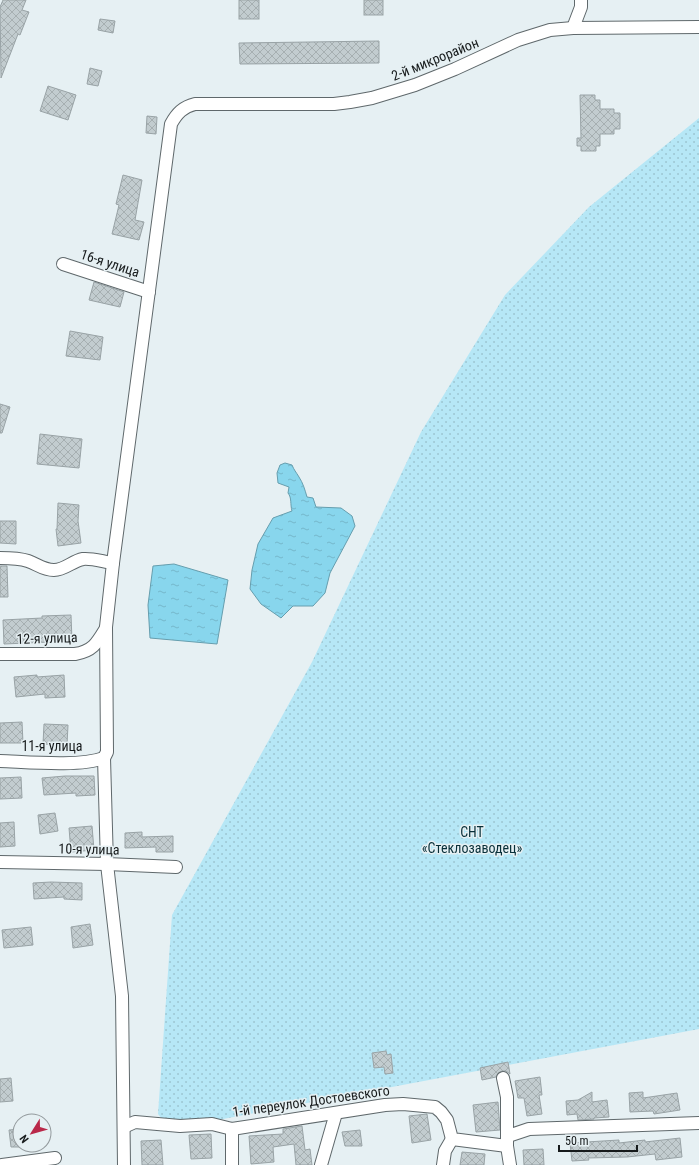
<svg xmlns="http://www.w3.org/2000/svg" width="699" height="1165" viewBox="0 0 699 1165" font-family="'Roboto Condensed',sans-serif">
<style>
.garden{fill:url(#garden-dots)}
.water{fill:url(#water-ripples);stroke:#669eae}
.building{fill:url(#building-cross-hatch);stroke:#99a3a6}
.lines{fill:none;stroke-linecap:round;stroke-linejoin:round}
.minor-casing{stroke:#5f686b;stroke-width:14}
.minor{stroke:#fff;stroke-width:12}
.labels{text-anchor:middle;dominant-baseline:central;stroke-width:3;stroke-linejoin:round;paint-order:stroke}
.street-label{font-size:14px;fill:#161a1b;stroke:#e6f0f3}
.park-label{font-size:14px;fill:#082f39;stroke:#e6f0f3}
</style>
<defs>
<pattern id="garden-dots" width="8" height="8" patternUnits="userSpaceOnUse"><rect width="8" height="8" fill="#b6e7f6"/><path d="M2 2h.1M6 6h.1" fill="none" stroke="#9cc6d2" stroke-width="1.8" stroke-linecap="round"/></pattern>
<pattern id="water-ripples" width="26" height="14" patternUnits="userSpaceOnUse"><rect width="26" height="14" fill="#88d6ed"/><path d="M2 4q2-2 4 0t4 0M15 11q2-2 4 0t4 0" fill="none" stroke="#75b7cb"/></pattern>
<pattern id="building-cross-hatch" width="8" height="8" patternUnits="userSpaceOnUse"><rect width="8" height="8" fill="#c2cccf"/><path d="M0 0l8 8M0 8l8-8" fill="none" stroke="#a6afb1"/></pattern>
</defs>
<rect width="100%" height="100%" fill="#e6f0f3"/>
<polygon class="garden" points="699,118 699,1029 170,1129 158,1114 172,915 312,662 421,432 505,295 589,207"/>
<g class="water">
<path d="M285,463L292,465C294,470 296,472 299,477C303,483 305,490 307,497L313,498L316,507L341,508L352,516L355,526L330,573L325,593L313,606H293L281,618L261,604L250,589L252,570L258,544L273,518L292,511C290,504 292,498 288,493L289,487L278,483L277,473L280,465Z"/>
<polygon points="174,564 228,580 217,644 150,638 148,605 153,566"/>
</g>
<g class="building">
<polygon points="3,0 26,0 22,10 29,12 20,35 18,34 1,78 0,7"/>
<rect x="239" y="0" width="20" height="19"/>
<rect x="364" y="0" width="19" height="15"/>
<polygon points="100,19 115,21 113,33 98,30"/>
<polygon points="379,41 379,63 240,64 239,43"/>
<polygon points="90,68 102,71 98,86 87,84"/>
<polygon points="48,86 76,95 68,120 40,111"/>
<polygon points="580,95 595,95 595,100 600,100 600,109 614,109 614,113 620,113 620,129 614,129 614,134 600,134 600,146 596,146 596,151 581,151 581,146 577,146 577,138 581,138"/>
<polygon points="147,116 157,117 156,134 146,133"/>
<polygon points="123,175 142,180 135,220 144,222 139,240 112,234 119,205 116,204"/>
<polygon points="94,282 124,292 120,307 89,300"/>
<polygon points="70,331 103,337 100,360 66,356"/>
<polygon points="0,404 10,407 2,433 0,433"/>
<polygon points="40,434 82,439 79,468 37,464"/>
<polygon points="58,503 79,505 78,521 81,543 58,546 56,529 57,529"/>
<polygon points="0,521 16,521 16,544 0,543"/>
<polygon points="0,566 7,566 8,597 0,597"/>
<polygon points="71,615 72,641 4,644 3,620 42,618 42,616"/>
<polygon points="37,675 37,677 64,675 65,697 45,698 45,694 16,697 14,677"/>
<polygon points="22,722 23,743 0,743 0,723"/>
<polygon points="44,724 68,725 67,745 43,744"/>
<polygon points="65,776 94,776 95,795 76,796 76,793 44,795 42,778"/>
<polygon points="21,777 22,798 0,799 0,778"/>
<polygon points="55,813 58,831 40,834 38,815"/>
<polygon points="14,822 15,846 0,847 0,823"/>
<polygon points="92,826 94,850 71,852 69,828"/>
<polygon points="142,832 142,837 173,836 173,852 156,852 156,847 125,848 125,833"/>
<polygon points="51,882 82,883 82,900 64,899 64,897 34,899 33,883"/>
<polygon points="90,924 93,945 73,948 71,927"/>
<polygon points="31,927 33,945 4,948 2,930"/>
<polygon points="386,1051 387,1055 391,1054 393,1073 385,1074 384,1067 374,1068 372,1053"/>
<polygon points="508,1062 510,1074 506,1071 502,1071 498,1073 496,1077 482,1080 480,1068"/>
<polygon points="540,1077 542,1095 539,1095 542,1114 527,1116 524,1098 518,1098 515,1081"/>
<polygon points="11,1078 13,1101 0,1102 0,1079"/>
<polygon points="592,1092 592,1102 607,1100 609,1117 594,1118 594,1119 578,1120 577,1114 567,1115 566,1101 578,1100"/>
<polygon points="643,1092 643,1098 677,1093 680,1110 654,1114 653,1111 630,1112 629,1093"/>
<polygon points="498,1102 500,1130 476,1132 473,1105"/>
<polygon points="427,1114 431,1140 412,1143 409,1116"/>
<polygon points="302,1126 305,1150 310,1149 312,1165 296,1165 294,1144 273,1147 274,1162 251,1164 249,1136 283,1134 283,1129"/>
<polygon points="20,1129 20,1147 11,1147 9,1130"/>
<polygon points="360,1130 362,1146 345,1146 342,1132"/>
<polygon points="211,1134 212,1158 191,1159 189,1135"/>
<polygon points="680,1138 682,1157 656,1160 655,1154 627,1157 588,1158 589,1160 572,1161 570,1143 619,1140 619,1143 645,1140 645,1142"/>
<polygon points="161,1140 163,1165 142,1165 141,1141"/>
<polygon points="543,1149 544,1165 524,1165 523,1150"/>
<polygon points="462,1152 485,1154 484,1165 460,1165"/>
</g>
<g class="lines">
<defs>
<g id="minor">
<polyline points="573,28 581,7 581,0"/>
<polyline points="63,264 149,292"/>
<path d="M0,558C9,558 19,558 28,561C37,564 43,570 54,570C65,570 72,561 83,559C92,558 104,562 113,563"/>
<path d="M0,654H75C93,651 97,643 106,628"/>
<path d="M0,761C28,762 79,767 104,758"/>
<polyline points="0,862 107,864 176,867"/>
<polyline points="503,1078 507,1097 507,1146 510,1165"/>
<polyline points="124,1127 135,1122 180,1126 212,1124 232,1129 385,1105 403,1104 435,1107 441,1112 447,1120 452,1139 507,1146"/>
<polyline points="232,1129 232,1165"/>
<polyline points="508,1136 529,1129 699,1123"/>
<polyline points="2,1165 55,1158"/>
<path d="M124,1165L122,996L107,864L104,758L107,752L106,627L113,563L171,124C177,113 183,107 195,104H334L350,102L372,98L415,85L455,69L518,40L550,30L573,28L699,27"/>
<polyline points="321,1165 336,1113"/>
<polyline points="443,1165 445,1151 452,1139"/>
</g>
</defs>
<use href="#minor" class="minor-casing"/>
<use href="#minor" class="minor"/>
</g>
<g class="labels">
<g class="street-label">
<text transform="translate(435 59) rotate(-22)">2-й микрорайон</text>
<text transform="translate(110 263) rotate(18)">16-я улица</text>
<text transform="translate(47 638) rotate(-2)">12-я улица</text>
<text x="52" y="746">11-я улица</text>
<text transform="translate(89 849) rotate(1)">10-я улица</text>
<text transform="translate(311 1101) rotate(-8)">1-й переулок Достоевского</text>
</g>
<g class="park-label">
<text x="472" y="832">СНТ<tspan x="472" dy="16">«Стеклозаводец»</tspan></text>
</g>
</g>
<g transform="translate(32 1133) rotate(233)"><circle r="19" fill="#e6f0f3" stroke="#939a9d"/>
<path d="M0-3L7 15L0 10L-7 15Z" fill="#b92849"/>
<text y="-6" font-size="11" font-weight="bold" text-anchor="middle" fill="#161a1b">N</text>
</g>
<path d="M559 1145v6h78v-6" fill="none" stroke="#161a1b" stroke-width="2"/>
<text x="565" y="1145" font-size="12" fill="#161a1b" stroke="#e6f0f3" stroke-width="3" paint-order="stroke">50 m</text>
</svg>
